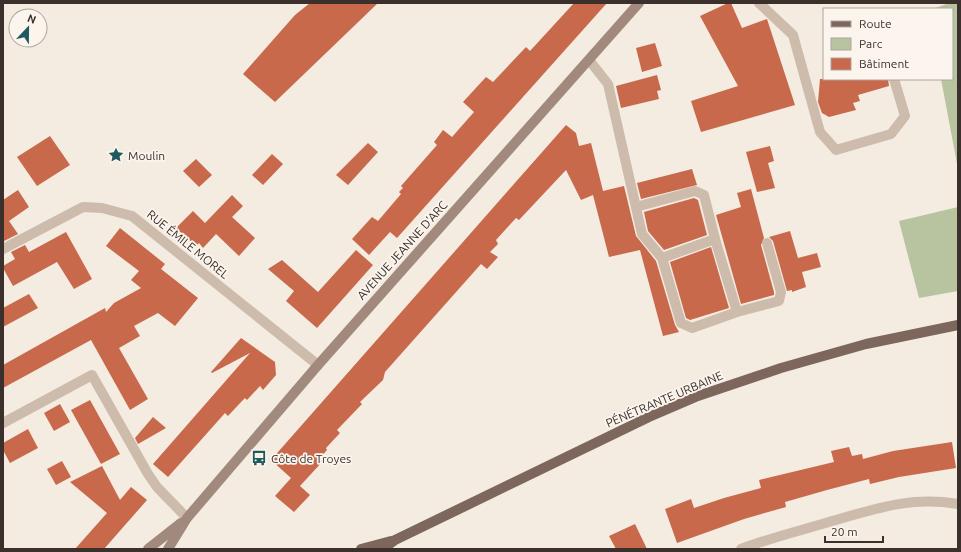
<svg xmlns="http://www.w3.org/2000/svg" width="961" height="552" viewBox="0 0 961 552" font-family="Ubuntu,sans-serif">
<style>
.green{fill:#b8c4a0}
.building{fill:#c8694b}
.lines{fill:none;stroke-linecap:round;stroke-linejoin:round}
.service{stroke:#cdbbac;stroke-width:10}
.minor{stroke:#cdbbac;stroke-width:10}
.secondary{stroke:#a18a7d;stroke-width:10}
.primary{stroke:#7d675c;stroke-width:10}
.labels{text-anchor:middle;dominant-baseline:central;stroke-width:3.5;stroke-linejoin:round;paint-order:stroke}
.poi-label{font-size:12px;fill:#3b302b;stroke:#fbf5ee;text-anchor:start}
.street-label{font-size:12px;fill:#3b302b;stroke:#fbf5ee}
</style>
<rect width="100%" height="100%" fill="#f4ebe1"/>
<g class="green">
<polygon points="949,3 958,3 958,169 941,79 952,79 952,9 933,9"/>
<polygon points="958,207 958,291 919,298 899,221"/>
</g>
<g class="building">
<polygon points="310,3 378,3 275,102 243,74 295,15"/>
<polygon points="574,3 607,3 397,238 390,232 369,255 352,239 372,217 378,221 401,194 399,192 403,188 401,186 437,145 434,142 443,130 452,137 474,112 463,102 486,77 493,82 526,47 530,51"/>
<polygon points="728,3 731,3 742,28 767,19 795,105 701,132 691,101 738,86 700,16"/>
<polygon points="655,43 662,66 642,72 636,48"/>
<polygon points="657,75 661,90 657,91 659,99 621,108 616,86"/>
<polygon points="820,79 888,79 889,86 858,95 860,101 853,103 856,110 829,117 822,113 818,102"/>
<polygon points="566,125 576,133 579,146 591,143 603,191 624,186 636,236 656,261 675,325 679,332 663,336 640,250 609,257 593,195 581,200 566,170 519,220 516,218 496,240 498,244 490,252 498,257 487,269 481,264 385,372 383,380 360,402 362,404 337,430 340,433 326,448 327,450 320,458 323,461 300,486 310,495 294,512 275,496 291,478 271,460"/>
<polygon points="50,136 70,165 37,186 17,157"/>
<polygon points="368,143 378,152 348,185 336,175"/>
<polygon points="770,146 774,161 768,163 775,188 757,192 746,152"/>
<polygon points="272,154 283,164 263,185 252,175"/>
<polygon points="196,159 212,175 199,187 183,171"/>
<polygon points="692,169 697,185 641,199 637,183"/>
<polygon points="751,189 764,238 761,245 774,292 774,295 741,304 716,215 741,207 737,193"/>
<polygon points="18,190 29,207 9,221 18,234 4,241 3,200"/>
<polygon points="232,195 243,206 232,217 255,238 239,256 216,234 203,248 199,243 196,246 176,228 193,211 205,223"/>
<polygon points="694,198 698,200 707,235 664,250 648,231 644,212"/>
<polygon points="120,228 165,264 161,269 198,298 175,326 158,313 134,326 140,336 119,348 148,399 130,410 91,340 3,388 3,365 105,308 106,312 114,303 141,288 131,280 139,271 106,246"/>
<polygon points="790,231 798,258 817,253 821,267 802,272 806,287 792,292 792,290 787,291 773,241 769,237"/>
<polygon points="66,232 92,279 74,289 57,262 13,286 3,268 3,266 15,259 11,252 25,245 29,252"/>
<polygon points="711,247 729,308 690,320 686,318 670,262"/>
<polygon points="356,250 373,265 317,328 286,301 294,291 268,269 282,260 318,292"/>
<polygon points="29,294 38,308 3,327 3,308"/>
<polygon points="241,338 275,362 276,375 263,390 260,386 247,400 245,398 242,401 228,416 225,413 168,477 153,464 250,353 212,373 211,372"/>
<polygon points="90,400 120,454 101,464 71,410"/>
<polygon points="60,404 70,422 54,431 44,413"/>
<polygon points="153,417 166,428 138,444 135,438"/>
<polygon points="28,429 38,448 10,463 3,450 3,443"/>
<polygon points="952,442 956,468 899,477 870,484 869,479 827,490 785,502 786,507 744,519 677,543 665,509 691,499 694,508 724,498 761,488 759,480 834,462 831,451 849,447 852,456 862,454 863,459 893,451"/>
<polygon points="62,461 71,477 56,485 47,469"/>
<polygon points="102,466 120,500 131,487 147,500 104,549 75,549 107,513 70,482"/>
<polygon points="635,524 647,549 616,549 609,536"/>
</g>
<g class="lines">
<g class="service">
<polyline points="759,3 793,35 820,132 836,150 891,134 905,116 894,79"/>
<polyline points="589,60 608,84 642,234 662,258 715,239 704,195 695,191 636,207"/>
<polyline points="715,239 737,312 779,301 781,292 767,243"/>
<polyline points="662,258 681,323 692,328 737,312"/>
</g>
<g class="minor">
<polyline points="3,249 83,207 102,208 132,216 318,365"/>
<polyline points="3,423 92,375 148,474 157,487 187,518"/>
<path d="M741,549C770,538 799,531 829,522C875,509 909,496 958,504"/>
</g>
<g class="secondary">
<polyline points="148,549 181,523"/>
<polyline points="168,549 187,518 318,365 639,3"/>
</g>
<g class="primary">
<polyline points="361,549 391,541"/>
<polyline points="383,549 395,540 649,417 698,396 781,368 866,344 958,325"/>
</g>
</g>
<defs>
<symbol id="sight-bare" viewBox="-9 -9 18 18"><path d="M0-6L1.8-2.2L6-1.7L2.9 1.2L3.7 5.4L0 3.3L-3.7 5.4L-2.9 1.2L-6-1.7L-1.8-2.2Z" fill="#1f5a5e" stroke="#fbf5ee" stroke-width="2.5" paint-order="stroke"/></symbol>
<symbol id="bus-bare" viewBox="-9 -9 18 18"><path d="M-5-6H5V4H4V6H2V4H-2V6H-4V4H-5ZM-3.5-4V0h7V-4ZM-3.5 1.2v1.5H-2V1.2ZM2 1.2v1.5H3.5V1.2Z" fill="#1f5a5e" stroke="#fbf5ee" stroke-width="2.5" paint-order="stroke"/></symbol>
</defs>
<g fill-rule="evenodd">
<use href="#sight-bare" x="105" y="144" width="22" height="22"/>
<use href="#bus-bare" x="248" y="447" width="22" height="22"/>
</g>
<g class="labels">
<g class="poi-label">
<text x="128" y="155">Moulin</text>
<text x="271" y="458">Côte de Troyes</text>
</g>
<g class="street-label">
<text transform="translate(188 244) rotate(39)">RUE ÉMILE MOREL</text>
<text transform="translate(402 250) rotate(-48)">AVENUE JEANNE D'ARC</text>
<text transform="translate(664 399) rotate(-23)">PÉNÉTRANTE URBAINE</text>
</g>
</g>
<rect width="961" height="552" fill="none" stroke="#3b302b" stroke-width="8"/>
<rect x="823" y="8" width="130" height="72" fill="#fbf5ee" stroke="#aea6a0"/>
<rect x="831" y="21" width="20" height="6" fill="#7d675c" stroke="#aea6a0"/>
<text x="859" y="28" font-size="12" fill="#3b302b">Route</text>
<rect x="831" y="38" width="20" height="12" fill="#b8c4a0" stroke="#aea6a0"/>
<text x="859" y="48" font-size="12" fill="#3b302b">Parc</text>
<rect x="831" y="58" width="20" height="12" fill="#c8694b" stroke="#aea6a0"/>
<text x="859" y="68" font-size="12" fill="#3b302b">Bâtiment</text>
<g transform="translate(28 28) rotate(22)"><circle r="19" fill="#fbf5ee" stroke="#aea6a0"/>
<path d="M0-3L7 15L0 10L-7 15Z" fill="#1f5a5e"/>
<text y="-6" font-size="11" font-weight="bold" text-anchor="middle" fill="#3b302b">N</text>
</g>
<path d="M825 536v6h58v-6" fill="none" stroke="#3b302b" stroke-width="2"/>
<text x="831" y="536" font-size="12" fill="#3b302b" stroke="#fbf5ee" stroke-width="3" paint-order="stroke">20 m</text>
</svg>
